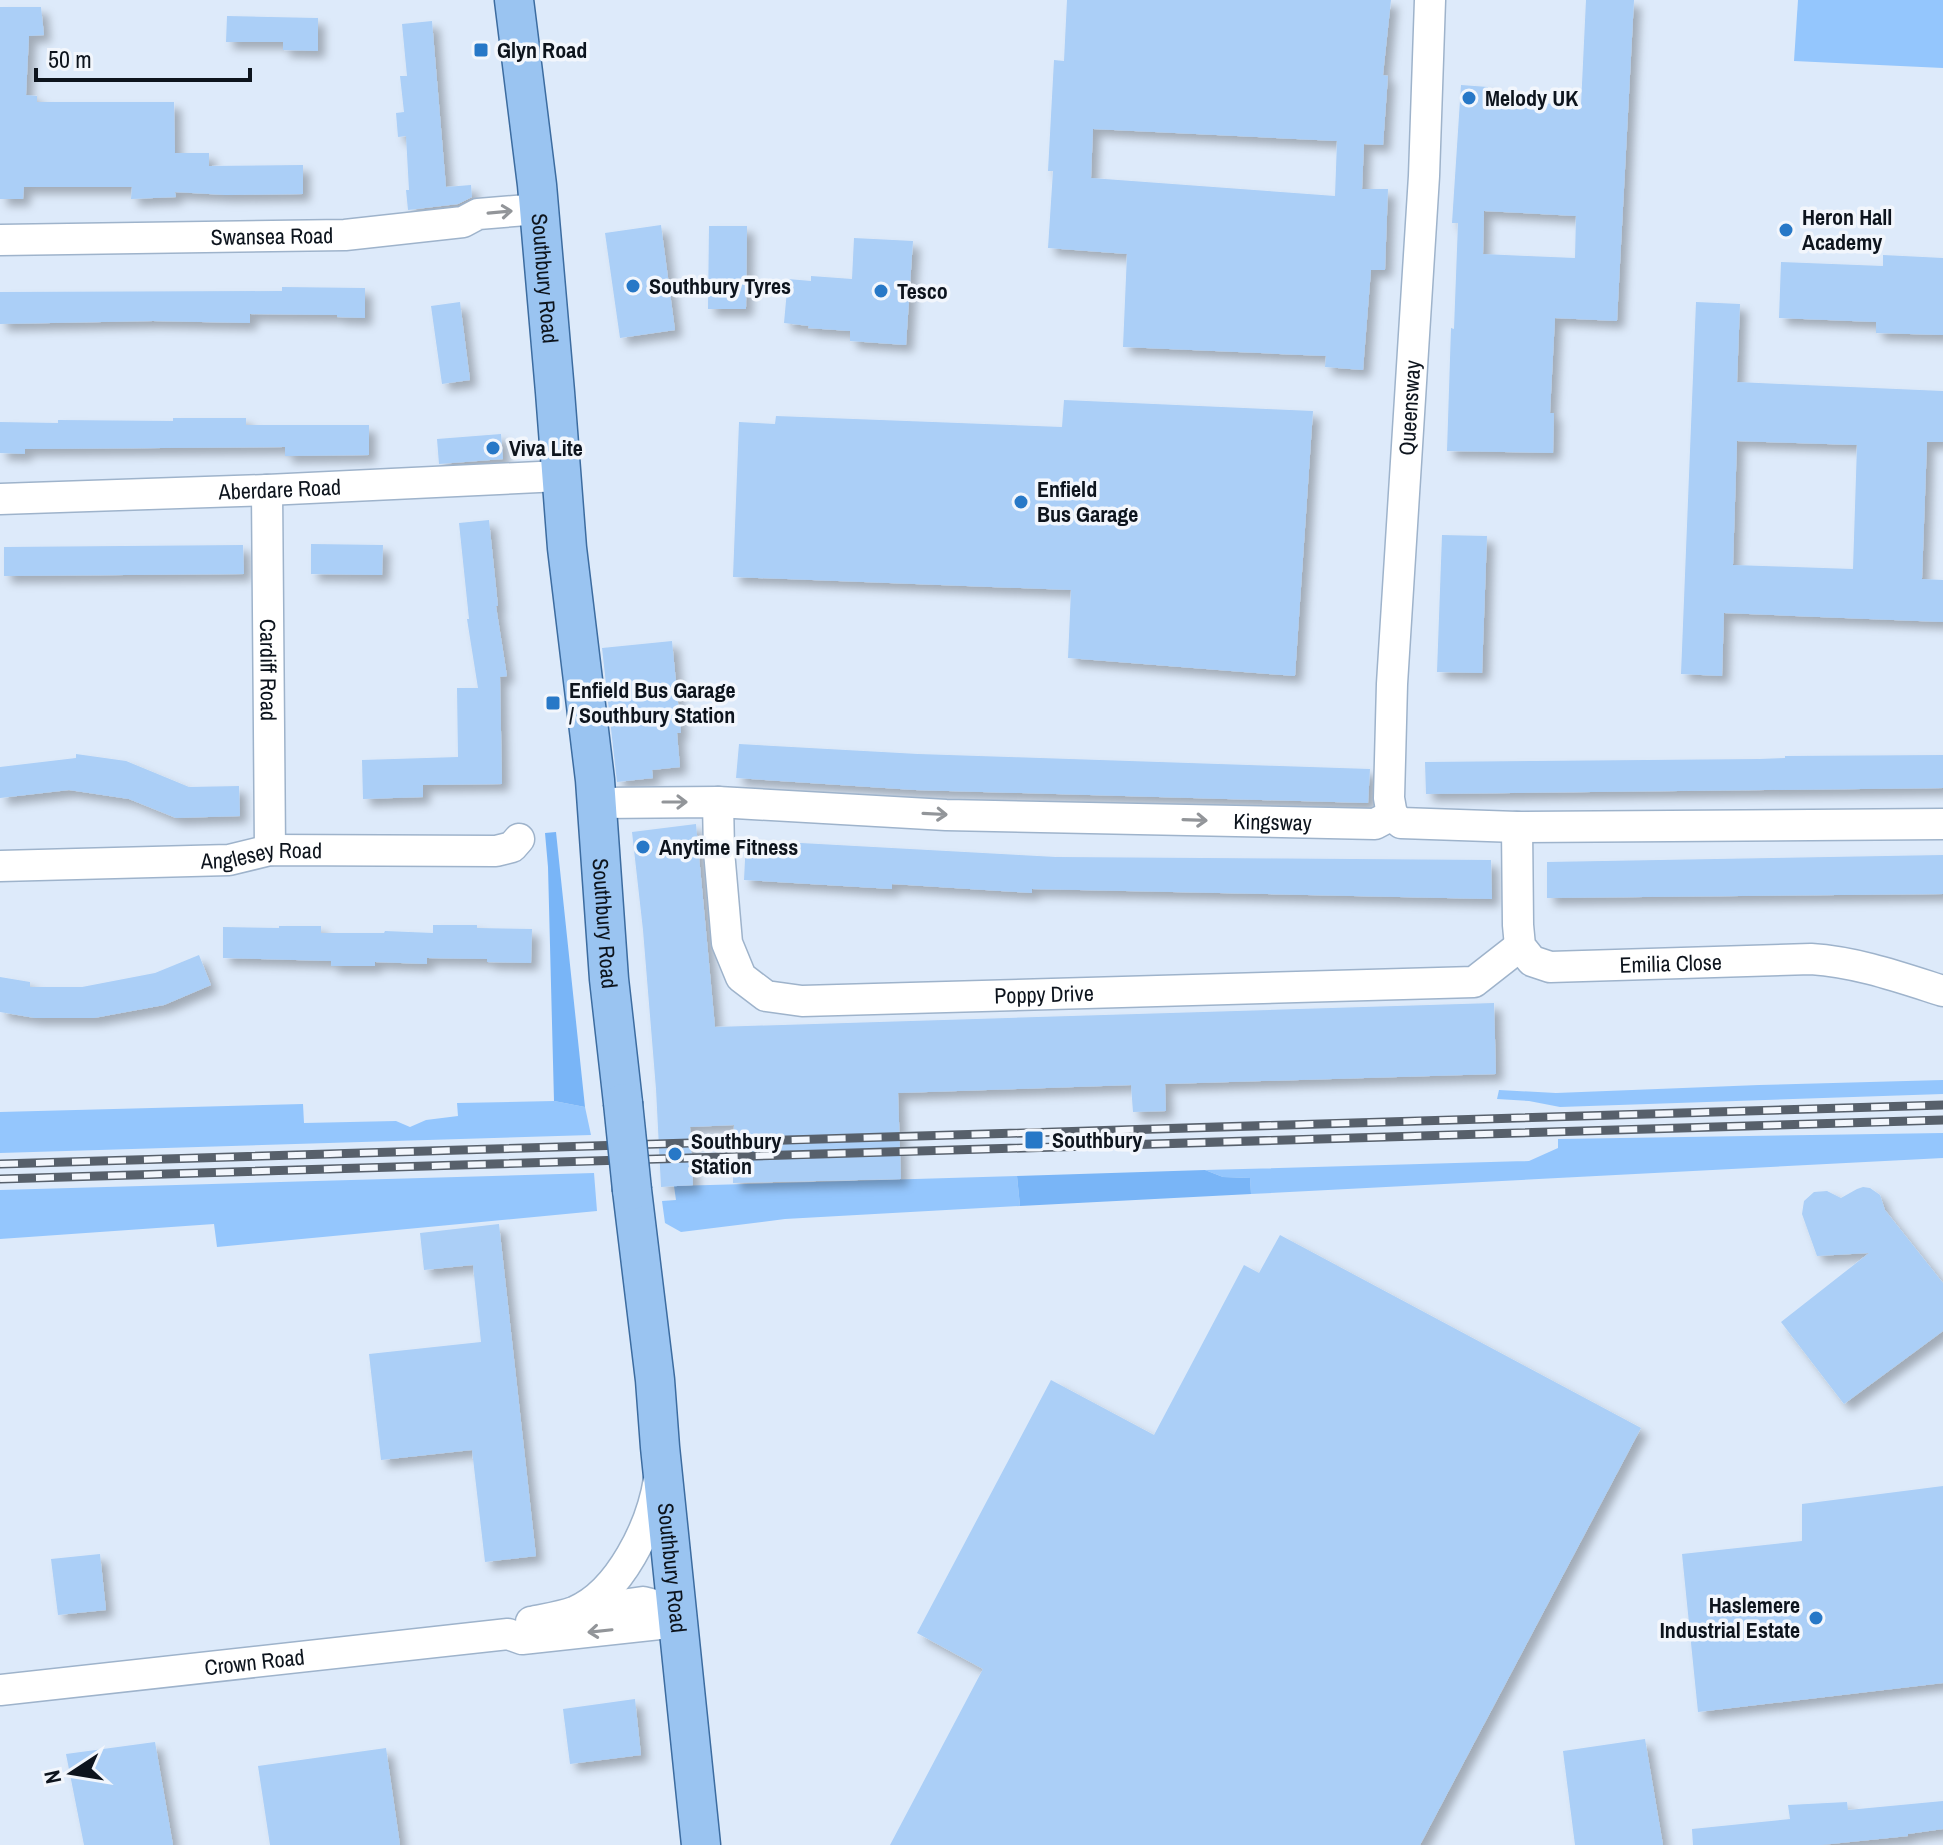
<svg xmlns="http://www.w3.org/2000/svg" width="1943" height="1845" viewBox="0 0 1943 1845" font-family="'Archivo Narrow',sans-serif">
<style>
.green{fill:#94c6fd}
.forest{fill:#79b5f7}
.building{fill:#abcff7;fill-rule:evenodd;filter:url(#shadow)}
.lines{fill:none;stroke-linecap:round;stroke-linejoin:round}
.minor-casing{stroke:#9eb3cb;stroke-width:33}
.major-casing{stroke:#3c6ca0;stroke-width:41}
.minor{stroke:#fff;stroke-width:30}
.major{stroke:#9ac4f1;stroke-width:38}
.rail-casing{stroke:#57606b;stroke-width:9}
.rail{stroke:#f2f6fc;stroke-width:6;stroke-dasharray:18;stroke-linecap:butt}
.major-bridge-casing{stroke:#3c6ca0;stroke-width:41;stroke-linecap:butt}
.major-bridge{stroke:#9ac4f1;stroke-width:38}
.oneway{stroke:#929599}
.poi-dot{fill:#2778c7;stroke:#f2f6fc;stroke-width:3}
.labels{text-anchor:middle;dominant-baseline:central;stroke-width:7;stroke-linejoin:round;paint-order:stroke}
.poi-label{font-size:22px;font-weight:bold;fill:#0d141d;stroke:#f2f6fc;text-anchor:start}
.street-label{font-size:22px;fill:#0d141d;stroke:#f2f6fc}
</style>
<defs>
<filter id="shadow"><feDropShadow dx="7" dy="7" stdDeviation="4" flood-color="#0004"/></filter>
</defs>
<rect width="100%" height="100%" fill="#ddeafa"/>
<g class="green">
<polygon points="1798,0 1943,0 1943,68 1794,61"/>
<polygon points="1943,1080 1943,1094 1560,1107 1529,1101 1497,1099 1499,1090 1556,1093 1759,1085"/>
<polygon points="554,1101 585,1107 591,1135 0,1153 0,1112 303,1104 304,1123 396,1121 410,1127 426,1120 458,1116 457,1103"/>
<polygon points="1943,1133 1943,1158 1251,1194 1250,1178 1223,1177 1205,1170 1529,1161 1558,1148 1558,1139"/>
<polygon points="594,1173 597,1211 217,1247 214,1224 0,1239 0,1190"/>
<polygon points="1017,1176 1020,1206 785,1219 681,1232 665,1223 662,1201 676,1200 674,1186"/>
</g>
<g class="forest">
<polygon points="556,832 585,1107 554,1101 548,867 545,833"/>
<polygon points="1205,1170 1223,1177 1250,1178 1251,1194 1020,1206 1017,1176"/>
</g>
<g class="building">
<path d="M1067,0H1391L1383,75L1388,76L1383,145L1364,144L1362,189H1388L1385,270H1371L1363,370L1325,367L1326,356L1123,347L1127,254L1048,248L1053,171H1048L1054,60L1064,61ZM1093,129L1337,141L1335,196L1091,178Z"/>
<path d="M1586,0H1634L1617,321L1555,318L1550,413H1554L1553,453L1447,451L1451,328L1454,329L1458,223H1452L1461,85L1488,87L1487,101L1581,105ZM1484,211L1576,216L1575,258L1483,254Z"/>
<polygon points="0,7 41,7 44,35 29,36 26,95 37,96 37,102 174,102 175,153 209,153 209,166 303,165 303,194 226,195 175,192 176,197 131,199 132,187 24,187 23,199 0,199"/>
<polygon points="227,16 318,18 318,51 283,50 283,42 226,42"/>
<polygon points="432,21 446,187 471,185 472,197 458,204 408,210 406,190 409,190 406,136 398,137 396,113 404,112 400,76 407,76 402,24"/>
<polygon points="661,225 675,330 620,338 605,233"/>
<polygon points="709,226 747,226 746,309 708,309"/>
<polygon points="854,238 913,241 906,345 850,341 850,331 808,328 809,326 784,323 788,279 811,281 811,276 852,279"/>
<polygon points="1883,255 1943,258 1943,335 1876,333 1876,322 1779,318 1781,262 1883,266"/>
<polygon points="282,287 365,288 365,318 337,317 337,315 250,314 250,323 153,321 0,324 0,292 282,291"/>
<polygon points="460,302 470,380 442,384 431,306"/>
<path d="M1696,302L1740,304L1737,382L1943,391V442H1927L1922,579L1943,580V622L1724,613L1722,676L1681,674ZM1737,441L1857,445L1853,569L1733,565Z"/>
<polygon points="1064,400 1313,411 1295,676 1068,658 1071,590 733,577 739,422 775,424 776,416 1062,427"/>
<polygon points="173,418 246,418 246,425 369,425 369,455 285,456 285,447 25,449 25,454 0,453 0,422 58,423 58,420 173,421"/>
<polygon points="501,434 503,459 439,464 437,439"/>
<polygon points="489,520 498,606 496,606 507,676 500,677 502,784 423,785 423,797 363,799 362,760 458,757 457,688 478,688 467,619 469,619 459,523"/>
<polygon points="1442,535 1487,536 1482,673 1437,672"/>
<polygon points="311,544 383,545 382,575 311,574"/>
<polygon points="243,545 244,574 4,576 4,547"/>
<polygon points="672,641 681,733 677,733 680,767 652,770 653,778 617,782 602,648"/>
<polygon points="739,744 918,754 1370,769 1368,803 915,790 736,778"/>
<polygon points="76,754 126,761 189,787 239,786 240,816 176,818 129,799 69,790 0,798 0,767 76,758"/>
<polygon points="1943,755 1943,788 1426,794 1425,762 1759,759 1785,758 1785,756"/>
<polygon points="696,824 715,1027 1494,1003 1496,1074 1165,1084 1166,1111 1133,1112 1131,1085 898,1093 901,1179 733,1183 734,1125 690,1127 693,1185 661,1187 656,1089 643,930 632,832"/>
<polygon points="746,840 1056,857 1491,860 1492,899 1032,889 1032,893 892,884 892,889 744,880"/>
<polygon points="1943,855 1943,894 1547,898 1547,862"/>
<polygon points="433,925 477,925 477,928 532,929 531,963 487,962 487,959 427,958 427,964 375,962 375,966 331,966 331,961 223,958 223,927 279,928 279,926 321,926 321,933 384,933 385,931 433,933"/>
<polygon points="199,955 211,985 164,1005 94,1018 35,1018 0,1012 0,977 30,982 30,987 82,987 155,973"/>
<polygon points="1863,1187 1870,1188 1880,1195 1885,1210 1943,1283 1943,1331 1844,1404 1781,1322 1869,1253 1817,1256 1802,1214 1804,1201 1814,1192 1827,1191 1841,1198 1857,1189"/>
<polygon points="499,1224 536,1556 485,1562 472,1450 381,1460 369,1354 481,1342 473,1265 424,1270 420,1233"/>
<polygon points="1280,1235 1641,1428 1420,1845 890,1845 983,1669 917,1633 1051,1380 1154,1435 1244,1265 1259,1273"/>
<polygon points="1943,1486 1943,1683 1698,1712 1682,1554 1802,1541 1802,1504"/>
<polygon points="100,1554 106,1610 58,1615 51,1559"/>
<polygon points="635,1699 641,1755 570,1764 563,1709"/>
<polygon points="1645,1739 1663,1845 1575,1845 1563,1751"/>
<polygon points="155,1742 173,1845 84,1845 66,1754"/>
<polygon points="386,1748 400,1845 270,1845 258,1766"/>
<polygon points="1943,1801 1943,1829 1908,1834 1908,1836 1821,1845 1693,1845 1692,1829 1790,1819 1788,1805 1847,1802 1848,1810"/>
</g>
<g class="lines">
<defs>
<g id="minor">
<path id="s1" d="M0,240L345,235L463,222L478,214L539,209"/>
<path id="s2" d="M267,490L270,850"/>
<path id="s3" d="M0,499L267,490L560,476"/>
<path id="s4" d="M718,802L719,851L727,943L741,977L766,996L802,1001L1474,982L1520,946"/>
<path id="s5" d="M597,803L718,802L946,815L1375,824L1392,815"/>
<path id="s6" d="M1392,815L1389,798L1392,684L1424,176L1430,0"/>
<polyline points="1392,815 1401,823 1517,827 1943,824"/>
<path id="s7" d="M1517,827L1518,925L1520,946L1532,961L1550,967L1811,959C1857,962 1899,977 1943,991"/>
<path id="s8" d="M0,866L229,860L270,850L496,851L512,847L519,839"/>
<polyline points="579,1611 643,1602 659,1606 678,1622"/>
<path d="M531,1622C545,1619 560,1617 574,1612C620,1593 652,1525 659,1479"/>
<path id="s9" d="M0,1690L508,1634L522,1639L678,1622"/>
</g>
<g id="major">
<path id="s10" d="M514,0L537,185L555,392L567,548L595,780L609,979L623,1103"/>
<path id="s11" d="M632,1190L655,1380L660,1447L701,1845"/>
</g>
</defs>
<use href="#minor" class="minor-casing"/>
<use href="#major" class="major-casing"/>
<use href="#minor" class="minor"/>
<use href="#major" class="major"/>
<defs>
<g id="rail">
<polyline points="0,1164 1943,1105"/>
<polyline points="0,1179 1943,1120"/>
</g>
</defs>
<use href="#rail" class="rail-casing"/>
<use href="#rail" class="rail"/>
<defs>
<polyline id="major-bridge" points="623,1103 632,1190"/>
</defs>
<use href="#major-bridge" class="major-bridge-casing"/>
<use href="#major-bridge" class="major-bridge"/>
</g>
<defs><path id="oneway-shaft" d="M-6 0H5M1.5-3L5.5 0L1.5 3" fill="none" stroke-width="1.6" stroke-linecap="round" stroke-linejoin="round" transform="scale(2)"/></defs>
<g class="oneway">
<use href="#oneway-shaft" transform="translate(500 212) rotate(-5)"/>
<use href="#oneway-shaft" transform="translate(675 802)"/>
<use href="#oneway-shaft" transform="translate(935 814) rotate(3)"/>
<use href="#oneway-shaft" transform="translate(1195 820) rotate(2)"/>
<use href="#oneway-shaft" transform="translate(600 1631) rotate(174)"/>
</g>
<g class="poi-dot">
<rect x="473" y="42" width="16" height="16" rx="4"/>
<circle cx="1469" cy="98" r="8"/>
<circle cx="1786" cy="230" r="8"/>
<circle cx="633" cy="286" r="8"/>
<circle cx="881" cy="291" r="8"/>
<circle cx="493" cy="448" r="8"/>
<circle cx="1021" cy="502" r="8"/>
<rect x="545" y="695" width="16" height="16" rx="4"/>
<circle cx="643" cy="847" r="8"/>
<rect x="1024" y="1130" width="20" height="20" rx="4"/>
<circle cx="675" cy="1154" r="8"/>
<circle cx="1816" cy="1618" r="8"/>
</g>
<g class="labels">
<g class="poi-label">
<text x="497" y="50">Glyn Road</text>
<text x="1485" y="98">Melody UK</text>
<text x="1802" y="217">Heron Hall<tspan x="1802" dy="25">Academy</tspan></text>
<text x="649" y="286">Southbury Tyres</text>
<text x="897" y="291">Tesco</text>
<text x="509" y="448">Viva Lite</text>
<text x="1037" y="489">Enfield<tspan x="1037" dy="25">Bus Garage</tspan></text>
<text x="569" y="690">Enfield Bus Garage<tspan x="569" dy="25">/ Southbury Station</tspan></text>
<text x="659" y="847">Anytime Fitness</text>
<text x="1052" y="1140">Southbury</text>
<text x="691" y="1141">Southbury<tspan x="691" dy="25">Station</tspan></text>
<text x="1800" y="1605" text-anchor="end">Haslemere<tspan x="1800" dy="25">Industrial Estate</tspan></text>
</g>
<g class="street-label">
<text stroke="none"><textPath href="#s1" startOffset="272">Swansea Road</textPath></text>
<text stroke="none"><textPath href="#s10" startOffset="280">Southbury Road</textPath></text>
<text stroke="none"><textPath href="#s6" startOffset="408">Queensway</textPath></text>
<text stroke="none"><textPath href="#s3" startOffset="280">Aberdare Road</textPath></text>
<text stroke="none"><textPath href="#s2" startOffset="180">Cardiff Road</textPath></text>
<text stroke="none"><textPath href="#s5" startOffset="676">Kingsway</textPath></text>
<text stroke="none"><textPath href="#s8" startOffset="262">Anglesey Road</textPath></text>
<text stroke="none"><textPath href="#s10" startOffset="928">Southbury Road</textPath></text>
<text stroke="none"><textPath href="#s7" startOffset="278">Emilia Close</textPath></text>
<text stroke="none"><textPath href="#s4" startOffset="488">Poppy Drive</textPath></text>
<text stroke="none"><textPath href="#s11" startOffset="380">Southbury Road</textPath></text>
<text stroke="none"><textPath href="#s9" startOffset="256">Crown Road</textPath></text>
</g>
</g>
<g transform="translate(72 1773) rotate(258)" stroke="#f2f6fc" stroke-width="6" paint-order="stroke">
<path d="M0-6L14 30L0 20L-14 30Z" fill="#0d141d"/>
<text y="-12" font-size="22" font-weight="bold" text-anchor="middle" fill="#0d141d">N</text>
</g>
<path d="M36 68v12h214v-12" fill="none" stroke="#0d141d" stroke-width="4"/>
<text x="48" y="68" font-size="24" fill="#0d141d" stroke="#f2f6fc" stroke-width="6" paint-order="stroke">50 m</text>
</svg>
